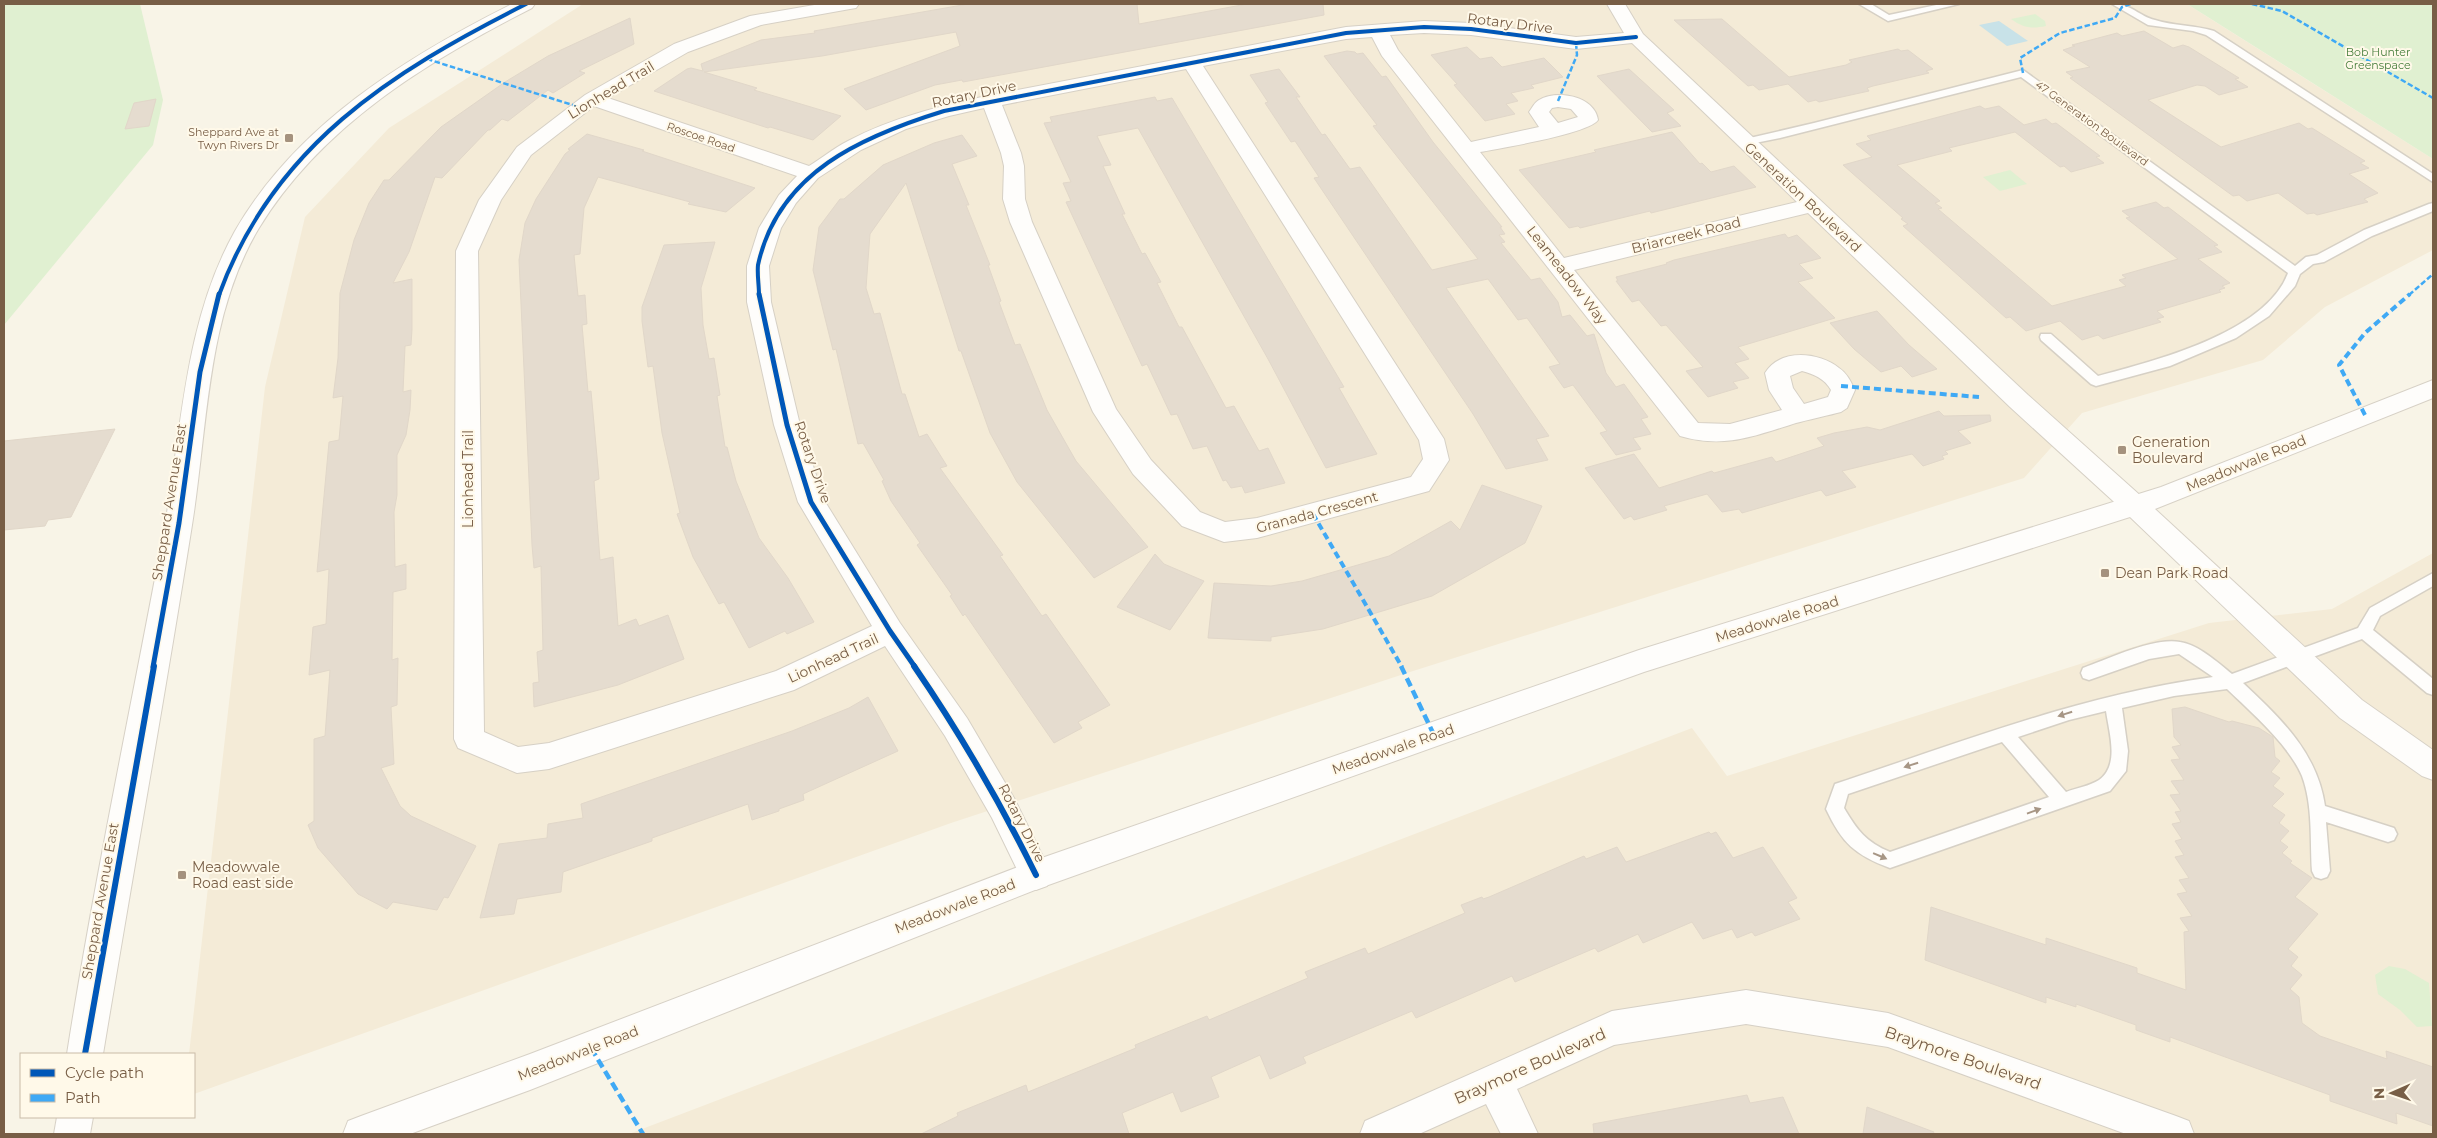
<svg xmlns="http://www.w3.org/2000/svg" width="2437" height="1138" viewBox="0 0 2437 1138" font-family="Montserrat,sans-serif">
<style>
.residential{fill:#f4ebd7}
.green{fill:#e0f0d1}
.water{fill:#c8e2e8}
.building{fill:#e5dccf;stroke:#e1d7c9}
.lines{fill:none;stroke-linecap:round;stroke-linejoin:round}
.lane-casing{stroke:#d6d0c5;stroke-width:3}
.street-casing{stroke:#d6d0c5;stroke-width:2}
.secondary-casing{stroke:#d7d1c6;stroke-width:2}
.lane{fill:#fefdfb;fill-rule:evenodd}
.street{fill:#fefdfb;fill-rule:evenodd}
.secondary{fill:#fefdfb;fill-rule:evenodd}
.quiet-far2{stroke:#3fa9f5;stroke-width:2.5;stroke-dasharray:5.5 2.5;stroke-linecap:butt}
.quiet-far1{stroke:#3fa9f5;stroke-width:4;stroke-dasharray:7 4;stroke-linecap:butt}
.quiet{stroke:#3fa9f5;stroke-width:4.5;stroke-dasharray:9 4.5;stroke-linecap:butt}
.cycleway-far2-casing{stroke:#fff9e9;stroke-width:6}
.cycleway-far1-casing{stroke:#fff9e9;stroke-width:8}
.cycleway-casing{stroke:#fff9e9;stroke-width:9}
.cycleway-far2{stroke:#0057b8;stroke-width:4}
.cycleway-far1{stroke:#0057b8;stroke-width:5}
.cycleway{stroke:#0057b8;stroke-width:6}
.oneway{fill:#a79685}
.poi-dot{fill:#a5927e;stroke:#fff9e9;stroke-width:2}
.labels{text-anchor:middle;dominant-baseline:central;stroke-width:4;stroke-linejoin:round;paint-order:stroke}
.far-park-label{font-size:11px;fill:#487f3d;stroke:#fff9e9}
.far-street-label{font-size:11px;fill:#785e46;stroke:#fff9e9}
.far-poi-label{font-size:11px;fill:#785e46;stroke:#fff9e9;text-anchor:end}
.street-label{font-size:14px;fill:#785e46;stroke:#fff9e9}
.poi-label{font-size:14px;fill:#785e46;stroke:#fff9e9;text-anchor:start}
.near-street-label{font-size:16px;fill:#785e46;stroke:#fff9e9}
</style>
<rect width="100%" height="100%" fill="#f8f4e7"/>
<g class="residential">
<polygon points="583,4 2187,4 2433,159 2433,250 2325,307 2263,360 2082,413 2024,478 1410,672 951,823 194,1094 194,1054 189,1054 265,387 305,217 389,128"/>
<polygon points="2433,553 2433,1134 629,1134 1692,728 1727,776 2209,623 2332,609"/>
</g>
<g class="green">
<polygon points="4,4 140,4 163,100 153,145 4,325"/>
<polygon points="2187,4 2433,4 2433,159 2203,14"/>
<path d="M2035,14L2045,21L2046,26C2032,29 2023,28 2011,19Z"/>
<polygon points="2010,170 2027,184 2000,191 1983,177"/>
<polygon points="2389,966 2405,969 2429,983 2432,1026 2417,1027 2400,1010 2378,994 2375,975"/>
</g>
<polygon class="water" points="1999,21 2028,41 2007,46 1979,25"/>
<g class="building">
<polygon points="968,4 1137,4 1139,24 1247,4 1323,4 1324,15 963,82 962,80 935,85 866,110 844,89 960,46 956,32 822,56 704,72 757,88 754,90 841,116 813,140 770,127 768,128 654,91 687,69 691,68 703,71 701,64 761,40 815,33 814,31"/>
<polygon points="630,18 634,44 579,71 585,73 553,93 548,90 508,121 502,119 490,130 488,130 442,178 435,177 409,252 393,283 412,279 412,329 411,345 405,346 403,392 411,390 410,410 406,435 397,455 397,495 394,512 395,567 406,564 406,589 393,592 392,660 398,658 397,705 391,707 394,764 381,768 400,806 411,816 476,846 448,898 444,897 437,910 393,902 387,909 358,894 318,848 308,825 314,821 314,739 325,736 330,670 309,675 313,627 326,624 329,569 317,572 329,442 339,440 343,396 333,398 338,358 340,293 354,240 369,203 384,180 389,180 441,127 505,82 548,56"/>
<polygon points="1722,19 1789,77 1846,65 1852,62 1849,60 1898,49 1901,51 1908,50 1933,69 1926,71 1929,73 1873,86 1867,88 1869,91 1819,102 1816,100 1808,102 1788,84 1759,90 1753,85 1748,86 1674,20"/>
<polygon points="2144,31 2173,48 2183,45 2189,47 2239,78 2235,79 2248,87 2219,95 2205,86 2197,85 2148,100 2221,147 2299,123 2308,129 2312,128 2365,161 2360,163 2369,168 2349,174 2378,193 2364,199 2368,202 2317,215 2314,213 2307,214 2278,193 2247,201 2239,195 2233,196 2070,78 2073,77 2066,72 2090,67 2063,50 2075,46 2072,45 2117,33 2122,36"/>
<polygon points="1467,47 1480,59 1492,57 1502,67 1544,58 1563,77 1531,85 1534,88 1511,93 1518,101 1506,104 1515,114 1485,121 1454,85 1457,84 1431,55"/>
<polygon points="1347,51 1355,52 1357,54 1363,53 1382,77 1386,76 1433,142 1502,227 1500,227 1505,234 1499,235 1505,242 1501,243 1531,280 1540,278 1558,302 1562,317 1570,315 1587,336 1594,334 1606,373 1616,387 1624,384 1648,417 1641,419 1651,434 1633,438 1641,449 1616,455 1600,433 1607,431 1573,385 1564,388 1549,367 1560,364 1527,318 1518,320 1488,279 1446,288 1549,436 1536,439 1548,460 1506,469 1473,414 1314,178 1319,177 1295,141 1291,142 1265,103 1268,102 1250,75 1279,69 1300,97 1296,97 1322,135 1325,134 1350,169 1360,167 1432,270 1478,259 1373,126 1377,125 1324,56"/>
<polygon points="1629,69 1674,110 1667,113 1681,126 1652,132 1597,76"/>
<polygon points="1155,97 1157,101 1172,98 1344,387 1339,388 1377,454 1326,468 1268,359 1138,128 1097,136 1111,165 1103,166 1125,214 1122,214 1142,254 1145,253 1161,282 1157,283 1179,327 1182,327 1226,408 1234,406 1259,451 1268,448 1285,483 1245,493 1242,486 1231,488 1226,480 1223,481 1207,446 1193,449 1177,414 1171,415 1147,364 1142,366 1066,202 1071,201 1063,183 1071,182 1044,123 1052,122 1050,117"/>
<polygon points="156,99 149,126 125,129 134,103"/>
<polygon points="1980,106 1985,109 1999,106 2024,125 2046,119 2052,124 2056,123 2100,156 2096,157 2104,163 2071,172 2064,166 2060,167 2015,132 1949,148 1952,151 1897,165 1940,201 1935,203 1942,208 1938,209 2052,306 2126,286 2119,280 2126,278 2122,275 2178,259 2126,218 2130,217 2122,211 2156,202 2164,208 2168,207 2218,245 2214,246 2222,252 2198,259 2230,283 2222,286 2225,288 2219,290 2221,292 2157,311 2164,317 2157,319 2161,322 2103,339 2098,335 2082,340 2060,321 2026,331 2010,317 2006,318 1903,226 1908,224 1901,219 1903,218 1843,165 1872,157 1856,144 1871,140 1867,136"/>
<polygon points="1672,132 1700,164 1702,163 1711,172 1734,166 1756,187 1651,213 1650,211 1580,228 1578,226 1569,228 1519,170 1596,152 1594,150"/>
<polygon points="587,134 644,150 642,151 755,188 726,212 688,204 690,202 598,177 584,208 580,254 574,255 578,296 585,295 587,324 582,325 588,392 591,391 599,479 594,481 600,560 613,557 618,626 636,619 639,626 668,615 684,659 618,685 534,707 533,683 539,682 537,652 543,650 541,566 534,568 532,545 519,260 525,223 536,199 565,154 570,150 568,149"/>
<polygon points="962,135 977,156 952,164 969,205 966,205 990,265 988,265 1001,301 999,302 1015,345 1020,344 1047,410 1076,461 1148,547 1094,578 1017,482 990,433 961,351 959,351 906,183 870,234 866,288 874,314 880,313 902,394 905,394 919,437 927,434 947,466 940,468 1003,555 1000,556 1042,616 1046,614 1110,705 1078,722 1082,728 1054,743 965,614 963,616 950,596 952,595 917,545 920,543 891,501 882,481 884,480 863,443 858,444 836,349 833,350 813,270 819,227 840,199 844,199 883,165 934,143"/>
<polygon points="1785,234 1788,238 1797,235 1821,258 1799,264 1813,278 1798,282 1835,318 1738,347 1749,359 1735,363 1749,378 1733,382 1738,388 1708,397 1686,371 1703,367 1666,325 1661,326 1639,300 1632,302 1616,281 1618,281 1616,277 1667,264 1666,263 1674,260"/>
<polygon points="715,242 701,288 703,325 709,359 714,358 720,395 717,396 725,447 727,447 736,481 759,538 788,578 814,622 787,634 785,631 749,648 724,602 719,604 693,557 677,514 680,513 662,433 653,366 648,367 642,321 642,307 664,245"/>
<polygon points="1877,311 1909,345 1937,369 1912,377 1901,366 1881,372 1854,349 1830,323"/>
<polygon points="1939,411 1944,416 1990,415 1991,421 1958,431 1971,443 1945,451 1948,454 1942,456 1944,459 1923,466 1912,454 1842,471 1856,487 1826,496 1821,490 1742,513 1739,509 1722,512 1707,494 1664,506 1667,510 1634,520 1631,516 1624,519 1585,468 1634,454 1659,488 1712,471 1714,473 1772,457 1776,462 1824,446 1817,438 1834,433 1867,427 1880,430"/>
<polygon points="115,429 71,517 48,520 45,526 4,530 4,441"/>
<polygon points="1482,485 1542,506 1525,543 1432,596 1323,629 1271,637 1271,641 1208,638 1214,583 1271,586 1302,581 1389,556 1451,521 1460,530"/>
<polygon points="1155,554 1164,564 1204,581 1170,630 1117,607"/>
<polygon points="868,697 898,751 803,794 804,800 779,809 779,811 752,820 748,804 652,838 652,841 563,872 561,892 517,899 514,914 480,918 499,844 547,838 548,824 583,818 581,804 792,731 849,708"/>
<polygon points="2185,707 2229,722 2232,721 2259,728 2273,737 2275,757 2280,761 2271,772 2280,778 2273,786 2284,794 2272,806 2285,815 2279,823 2289,831 2280,841 2288,847 2282,853 2292,861 2290,863 2312,878 2295,897 2318,914 2288,949 2298,957 2291,966 2302,975 2290,989 2299,997 2302,1023 2320,1036 2387,1059 2386,1051 2433,1067 2433,1126 2396,1113 2397,1124 2330,1101 2330,1095 2170,1037 2170,1042 2136,1030 2136,1025 2076,1004 2076,1007 2046,997 2046,1003 1925,960 1931,907 2046,945 2046,938 2137,968 2137,973 2186,990 2184,932 2189,931 2180,918 2192,916 2177,894 2187,892 2179,880 2189,878 2175,857 2184,855 2175,841 2182,839 2172,824 2181,822 2175,812 2181,811 2170,795 2180,794 2171,781 2184,780 2171,760 2180,759 2172,747 2181,745 2174,737 2172,709"/>
<polygon points="1709,832 1711,834 1716,832 1733,858 1763,847 1797,898 1788,902 1800,919 1755,936 1752,932 1737,938 1732,929 1703,939 1692,922 1643,943 1638,934 1598,952 1595,948 1515,982 1512,976 1416,1018 1412,1011 1303,1057 1306,1063 1270,1079 1260,1055 1211,1077 1219,1097 1181,1112 1173,1092 1122,1113 1129,1134 921,1134 958,1116 957,1113 1026,1085 1028,1092 1136,1048 1135,1045 1207,1016 1209,1020 1308,978 1305,972 1365,948 1368,954 1465,913 1461,905 1482,897 1483,899 1489,897 1584,856 1586,859 1617,847 1626,862"/>
<polygon points="1747,1095 1750,1103 1783,1097 1799,1134 1594,1134 1593,1124"/>
<polygon points="1867,1107 1934,1132 1933,1134 1863,1134"/>
</g>
<g class="lines">
<defs>
<g id="lane">
<polygon points="1859,4 1871,4 1889,15 1941,4 1959,4 1888,21"/>
<path d="M2112,4C2130,3 2139,16 2155,20C2174,26 2194,25 2214,31L2433,174V182L2206,35L2193,31L2148,25Z"/>
<path d="M2023,70L2295,266L2306,257L2317,255L2364,230L2429,204L2433,203V211L2372,236L2324,262L2313,264L2300,274L2295,286L2269,316L2236,338L2170,366L2096,386L2091,384L2041,340L2040,337L2041,334H2051L2098,376C2154,361 2266,333 2288,273L2021,77L1780,138L1745,145L1739,142L1741,140L1814,123Z"/>
<path d="M2433,573V586L2380,616L2373,630L2433,679V695L2427,693L2362,639L2243,683C2281,719 2317,752 2325,806L2394,828L2397,834L2394,840L2388,842L2326,822L2330,871L2327,877L2321,879L2315,877L2312,871C2310,840 2313,805 2302,776C2289,745 2251,712 2227,689L2174,696L2122,708L2128,751L2126,771L2110,791L1890,868C1855,855 1842,843 1826,809L1835,784L1841,782C1964,741 2085,694 2213,677L2179,654L2149,659L2089,680L2083,678L2081,673L2083,668C2108,659 2154,637 2180,642C2199,645 2217,662 2232,674L2358,628L2370,608ZM2106,711C2109,733 2120,765 2099,780C2090,786 2076,788 2066,792L2018,737L2069,720ZM2002,742L2049,797L1890,852C1866,842 1857,830 1844,808L1848,794Z"/>
</g>
<g id="street">
<path d="M820,4H859L856,8L850,9L761,25L688,52L608,98L809,166C822,158 834,148 848,141C893,117 941,106 991,95L1346,27L1424,21L1471,23L1576,37L1624,33L1607,4H1625L1643,34L2028,395L2142,497L2146,504L2142,511L2133,514L2124,511L2010,407L1808,213L1574,270L1698,423L1730,424L1782,410L1769,390L1765,373C1780,348 1819,352 1839,368C1847,373 1851,382 1855,390L1847,408L1841,412C1826,416 1811,419 1796,423C1754,436 1725,449 1680,436L1382,56L1372,37L1346,39L1203,66L1444,439L1449,460L1429,491L1257,538L1224,542L1182,526L1133,474L1093,412L1010,222L1003,199L1004,166L1001,153L984,108L949,116L906,129L861,150L818,178L796,203L781,228L769,266L771,302L800,425L824,500L900,623L967,718L1014,798L1052,875L1047,886L1036,890L1025,886L992,818L945,736L885,646L794,690L549,769L517,773L458,748L454,739L456,251L479,200L517,147L585,95L674,44L750,16ZM1424,33L1471,35L1576,49L1632,43L1797,202L1564,258L1480,152C1501,148 1588,134 1598,120C1595,96 1557,89 1539,100C1535,102 1532,108 1529,112L1539,127L1471,142L1398,50L1390,35ZM1186,69L1419,440L1423,459L1411,477L1257,518L1225,522L1200,512L1151,460L1116,409L1032,222L1025,199L1024,166L1021,153L1002,105ZM594,106L797,176L779,195L759,228L747,266V302L774,425L798,502L872,626L776,671L549,743L518,747L484,732L478,251L501,200L531,155ZM1558,107L1571,109L1578,117L1558,123L1549,112L1552,108ZM1802,371C1814,374 1825,379 1831,390L1828,397L1804,404L1793,388L1790,376Z"/>
<polygon points="1746,990 1888,1013 2176,1116 2189,1121 2194,1134 2126,1134 1888,1047 1746,1024 1614,1045 1517,1089 1538,1134 1501,1134 1486,1104 1419,1134 1360,1134 1365,1121 1612,1011"/>
</g>
<g id="secondary">
<path d="M512,4H535L532,8C428,61 322,125 259,228C206,316 208,426 192,525C164,702 132,878 103,1054H67C94,881 131,708 163,536C182,433 183,324 235,231C296,125 406,57 512,4Z"/>
<polygon points="2433,380 2433,398 2155,509 2362,700 2433,750 2433,780 2422,776 2340,718 2130,517 1644,672 1040,888 530,1090 410,1134 343,1134 348,1121 361,1116 530,1054 1036,860 1639,650 2161,487"/>
<polygon points="57,1117 93,1117 90,1134 54,1134"/>
</g>
</defs>
<use href="#lane" class="lane-casing"/>
<use href="#street" class="street-casing"/>
<use href="#secondary" class="secondary-casing"/>
<use href="#lane" class="lane"/>
<use href="#street" class="street"/>
<use href="#secondary" class="secondary"/>
<g class="quiet-far2">
<polyline points="2252,4 2282,11 2433,98"/>
<polyline points="427,59 579,107"/>
<polyline points="2023,73 2020,58 2060,33 2115,18 2122,7 2131,4"/>
<polyline points="1558,101 1577,55 1576,43"/>
<polyline points="2409,295 2433,274"/>
</g>
<g class="quiet-far1">
<polyline points="1841,386 1979,397"/>
<polyline points="2365,415 2339,365 2365,333 2410,294"/>
<polyline points="1313,514 1402,667"/>
</g>
<g class="quiet">
<polyline points="1401,666 1434,735"/>
<polyline points="591,1048 643,1134"/>
</g>
<defs>
<g id="cycleway-far2">
<path d="M219,295C273,146 391,72 526,4"/>
<path d="M759,295C759,285 757,274 758,265C778,172 863,136 944,111L1346,33L1424,27L1471,29L1576,43L1636,37"/>
</g>
<g id="cycleway-far1">
<polyline points="759,294 787,425 811,502 890,631 915,667"/>
<polyline points="153,667 179,523 200,372 219,294"/>
</g>
<g id="cycleway">
<path d="M914,666C960,733 1000,802 1036,875"/>
<polyline points="85,1054 154,666"/>
</g>
</defs>
<use href="#cycleway-far2" class="cycleway-far2-casing"/>
<use href="#cycleway-far1" class="cycleway-far1-casing"/>
<use href="#cycleway" class="cycleway-casing"/>
<use href="#cycleway-far2" class="cycleway-far2"/>
<use href="#cycleway-far1" class="cycleway-far1"/>
<use href="#cycleway" class="cycleway"/>
</g>
<defs><path id="oneway-solid" d="M-6-.8H1V-3.2L6.5 0L1 3.2V.8H-6Z" transform="scale(1.25)"/></defs>
<g class="oneway">
<use href="#oneway-solid" transform="translate(2065 714) rotate(163)"/>
<use href="#oneway-solid" transform="translate(1911 765) rotate(162)"/>
<use href="#oneway-solid" transform="translate(2034 811) rotate(-20)"/>
<use href="#oneway-solid" transform="translate(1880 856) rotate(23)"/>
</g>
<g class="poi-dot">
<rect x="284" y="133" width="10" height="10" rx="2.5"/>
<rect x="2117" y="445" width="10" height="10" rx="2.5"/>
<rect x="2100" y="568" width="10" height="10" rx="2.5"/>
<rect x="177" y="870" width="10" height="10" rx="2.5"/>
</g>
<g class="labels">
<g class="far-park-label">
<text x="2378" y="52">Bob Hunter<tspan x="2378" dy="13">Greenspace</tspan></text>
</g>
<g class="far-street-label">
<text transform="translate(2092 123) rotate(36)">47 Generation Boulevard</text>
<text transform="translate(701 137) rotate(19)">Roscoe Road</text>
</g>
<g class="far-poi-label">
<text x="279" y="132">Sheppard Ave at<tspan x="279" dy="13">Twyn Rivers Dr</tspan></text>
</g>
<g class="street-label">
<text transform="translate(1510 23) rotate(7)">Rotary Drive</text>
<text transform="translate(611 90) rotate(-31)">Lionhead Trail</text>
<text transform="translate(974 94) rotate(-12)">Rotary Drive</text>
<text transform="translate(1803 197) rotate(43)">Generation Boulevard</text>
<text transform="translate(1686 235) rotate(-14)">Briarcreek Road</text>
<text transform="translate(1567 275) rotate(52)">Leameadow Way</text>
<text transform="translate(813 462) rotate(71)">Rotary Drive</text>
<text transform="translate(2246 463) rotate(-22)">Meadowvale Road</text>
<text transform="translate(468 479) rotate(-90)">Lionhead Trail</text>
<text transform="translate(169 502) rotate(-81)">Sheppard Avenue East</text>
<text transform="translate(1317 512) rotate(-15)">Granada Crescent</text>
<text transform="translate(1777 619) rotate(-17)">Meadowvale Road</text>
<text transform="translate(833 658) rotate(-25)">Lionhead Trail</text>
<text transform="translate(1393 749) rotate(-19)">Meadowvale Road</text>
<text transform="translate(1022 823) rotate(63)">Rotary Drive</text>
<text transform="translate(100 901) rotate(-80)">Sheppard Avenue East</text>
<text transform="translate(955 906) rotate(-21)">Meadowvale Road</text>
<text transform="translate(578 1053) rotate(-21)">Meadowvale Road</text>
</g>
<g class="poi-label">
<text x="2132" y="442">Generation<tspan x="2132" dy="16">Boulevard</tspan></text>
<text x="2115" y="573">Dean Park Road</text>
<text x="192" y="867">Meadowvale<tspan x="192" dy="16">Road east side</tspan></text>
</g>
<g class="near-street-label">
<text transform="translate(1963 1058) rotate(19)">Braymore Boulevard</text>
<text transform="translate(1530 1066) rotate(-24)">Braymore Boulevard</text>
</g>
</g>
<rect width="2437" height="1138" fill="none" stroke="#785e46" stroke-width="10"/>
<rect x="20" y="1053" width="175" height="65" fill="#fff9e9" stroke="#c9bba8"/>
<rect x="30" y="1069" width="25" height="8" fill="#0057b8" stroke="#c9bba8"/>
<text x="65" y="1078" font-size="15" fill="#785e46">Cycle path</text>
<rect x="30" y="1094" width="25" height="8" fill="#3fa9f5" stroke="#c9bba8"/>
<text x="65" y="1103" font-size="15" fill="#785e46">Path</text>
<g transform="translate(2392 1093) rotate(268)" stroke="#fff9e9" stroke-width="4" paint-order="stroke">
<path d="M0-4L9 19L0 12L-9 19Z" fill="#785e46"/>
<text y="-8" font-size="14" font-weight="bold" text-anchor="middle" fill="#785e46">N</text>
</g>
</svg>
